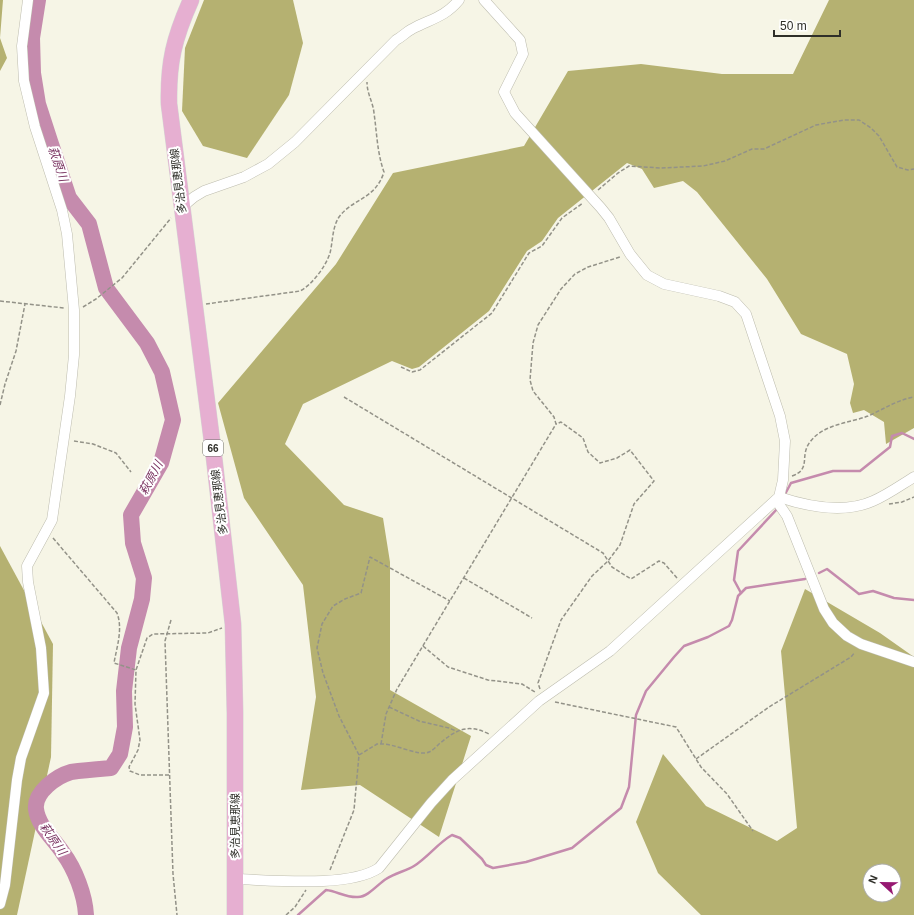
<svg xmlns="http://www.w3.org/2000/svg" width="914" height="915" viewBox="0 0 914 915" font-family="Arial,'Noto Sans JP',sans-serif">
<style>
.forest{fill:#b5b171;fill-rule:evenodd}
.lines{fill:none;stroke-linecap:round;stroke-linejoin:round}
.stream{stroke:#c58bad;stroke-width:2.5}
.river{stroke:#c58bad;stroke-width:16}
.minor-casing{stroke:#bdbcae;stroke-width:11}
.primary-casing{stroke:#d5d5d4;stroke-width:17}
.path{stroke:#939288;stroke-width:1.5;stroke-dasharray:4 2;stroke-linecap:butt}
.minor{stroke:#fff;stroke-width:10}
.primary{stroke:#e6afd1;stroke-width:16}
.labels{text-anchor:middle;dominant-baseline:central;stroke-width:4;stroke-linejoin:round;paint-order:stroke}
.shield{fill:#fff;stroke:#6d6d69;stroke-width:1}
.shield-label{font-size:10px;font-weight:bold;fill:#2f2f29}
.street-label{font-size:11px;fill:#2f2f29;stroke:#fff}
.water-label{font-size:12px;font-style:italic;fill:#78315f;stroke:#fff}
</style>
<rect width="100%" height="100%" fill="#f6f5e6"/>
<g class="forest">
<polygon points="0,0 3,0 0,38 7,58 0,71"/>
<polygon points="204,0 293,0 303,43 289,95 247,158 203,146 182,111 185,48"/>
<polygon points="829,0 914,0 914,428 886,444 884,422 864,410 853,413 850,403 854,384 847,354 801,334 767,279 697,192 683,181 654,188 642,169 627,163 558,218 542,241 527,251 489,311 419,367 412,369 392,361 303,404 285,444 344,505 383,518 390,562 390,690 471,736 439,837 360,785 301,790 316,697 303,585 244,498 218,403 336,264 393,173 524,146 568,71 641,64 722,74 793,74"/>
<polygon points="0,546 53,644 51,757 17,915 0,915"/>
<path d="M805,589L880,633L914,657V915H701L658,873L636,822L663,754L706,806L777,841L797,828L781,651ZM870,871H894V895H870Z"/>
</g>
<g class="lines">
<g class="stream">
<polyline points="784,496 791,483 833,471 860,471 890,447 892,436 902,433 914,439"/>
<polyline points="819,573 827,569 859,594 873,591 894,598 914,600"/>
<polyline points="741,593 734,580 738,551 778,508"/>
<path d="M298,915L326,890C337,891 346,898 358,897C368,897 378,884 386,879C395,873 406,871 414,866C428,857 438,843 452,835L460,838L482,859L486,865L493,868L526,862L572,848L621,808L629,787L636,715L646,691L674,657L684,646L708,637L729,626L732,620L738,596L746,588L805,579"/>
</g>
<path class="river" d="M38,0L32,38L33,73L38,104L50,141L69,198L89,224L106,288L147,343L162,372L173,420L161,463L131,515L133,543L144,578L142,599L129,648L124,691L125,727L120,754L111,768C98,769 84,770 71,772C57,776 34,792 36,809C38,826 54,839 63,853C75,869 85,895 86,915"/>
<defs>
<g id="minor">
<path d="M181,208L194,197L204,191L244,177L268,164L295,142L396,40C402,37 406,32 412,29C430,19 444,18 459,0"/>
<path d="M779,497C809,507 844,514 873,501C887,495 901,485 914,477"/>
<polyline points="776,500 787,516 824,609 833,623 847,636 861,644 914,662"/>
<path d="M235,879C272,880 349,888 379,868L431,803L452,780L539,701L610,651L779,497L783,480L785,441L780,416L746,314L735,302L719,296L664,284L647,275L630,254L609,218L601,208L515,113L504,92L523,54L520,40L484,0"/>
<polyline points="0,904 5,885 17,780 21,758 44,693 41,648 28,582 27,566 52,520 70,396 74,355 74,310 67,234 62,210 35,127 24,81 22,46 28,0"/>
</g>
<path id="primary" d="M191,0C174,38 168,63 169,104L214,457L233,624L235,713V915"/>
</defs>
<use href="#minor" class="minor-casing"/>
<use href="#primary" class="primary-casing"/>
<g class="path">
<polyline points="598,190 618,173 629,166 661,168 703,166 725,161 752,149 764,149 816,125 844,120 859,120 871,128 879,136 897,167 908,170 914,169"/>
<polyline points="0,301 64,308"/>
<path d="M206,304L300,291C312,285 326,266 330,253C333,241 332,228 339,217C353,198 375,200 384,172C377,152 377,134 374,113C373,102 367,94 367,82"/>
<polyline points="83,307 96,299 122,278 171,218"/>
<polyline points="401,367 412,372 420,370 492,313 529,253 542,246 562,218 583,203"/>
<polyline points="344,397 603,553 612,567 631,579 659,561 664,563 677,578"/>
<polyline points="0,405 5,384 16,351 25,304"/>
<polyline points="74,441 93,444 116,453 131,472"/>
<path d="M792,476C812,469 799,456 810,442C823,424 850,423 868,416C884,409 897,400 914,397"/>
<polyline points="889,504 902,502 914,497"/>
<path d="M53,538L117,613C123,629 117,646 114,663L136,670"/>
<polyline points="464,578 532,618"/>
<polyline points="171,620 165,641 173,874 177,915"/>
<polyline points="423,646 448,667 488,680 522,684 535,692"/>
<polyline points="540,689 538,683 561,620 592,576 608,561 620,545 634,504 654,481 630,450 617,458 600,463 588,452 583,438 561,422 556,424"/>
<polyline points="555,702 676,727 701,767 727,794 753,831"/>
<polyline points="389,707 419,721 449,728 456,731"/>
<polyline points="381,744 386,714 397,689 556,424 554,417 533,391 530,380 533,343 538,325 561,289 575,274 588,267 620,257"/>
<polyline points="359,755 339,716 323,673 317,648 322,624 333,606 345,599 361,593 370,557 450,601"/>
<polyline points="696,759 769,707 851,657 855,652"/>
<polyline points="169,775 140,775 130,771 129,767 138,750 140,740 135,704 136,670 147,638 153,634 208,633 222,628"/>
<path d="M330,870L354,810L359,755L377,744H381C394,743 419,757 429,752C432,751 436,747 439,744C456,730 467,723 489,734"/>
<polyline points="286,915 295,907 306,890"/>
</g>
<use href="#minor" class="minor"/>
<use href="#primary" class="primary"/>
</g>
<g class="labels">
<rect class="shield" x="203" y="440" width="20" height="16" rx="3"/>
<g class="shield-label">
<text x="213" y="448">66</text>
</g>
<g class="street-label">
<text transform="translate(178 181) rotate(-97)">多治見恵那線</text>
<text transform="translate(219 502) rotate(-97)">多治見恵那線</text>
<text transform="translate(235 826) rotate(-90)">多治見恵那線</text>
</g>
<g class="water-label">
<text transform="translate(58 164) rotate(71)">萩原川</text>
<text transform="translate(151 478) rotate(-62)">萩原川</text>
<text transform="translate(53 839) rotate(55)">萩原川</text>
</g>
</g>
<g transform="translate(882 883) rotate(292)"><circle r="19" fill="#ffffff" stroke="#acaca9"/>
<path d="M0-3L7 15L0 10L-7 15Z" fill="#961972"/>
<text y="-6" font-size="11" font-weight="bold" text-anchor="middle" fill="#2f2f29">N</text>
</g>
<path d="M774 30v6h66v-6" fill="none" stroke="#2f2f29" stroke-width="2"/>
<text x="780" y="30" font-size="12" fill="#2f2f29" stroke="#ffffff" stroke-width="3" paint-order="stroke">50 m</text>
</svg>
